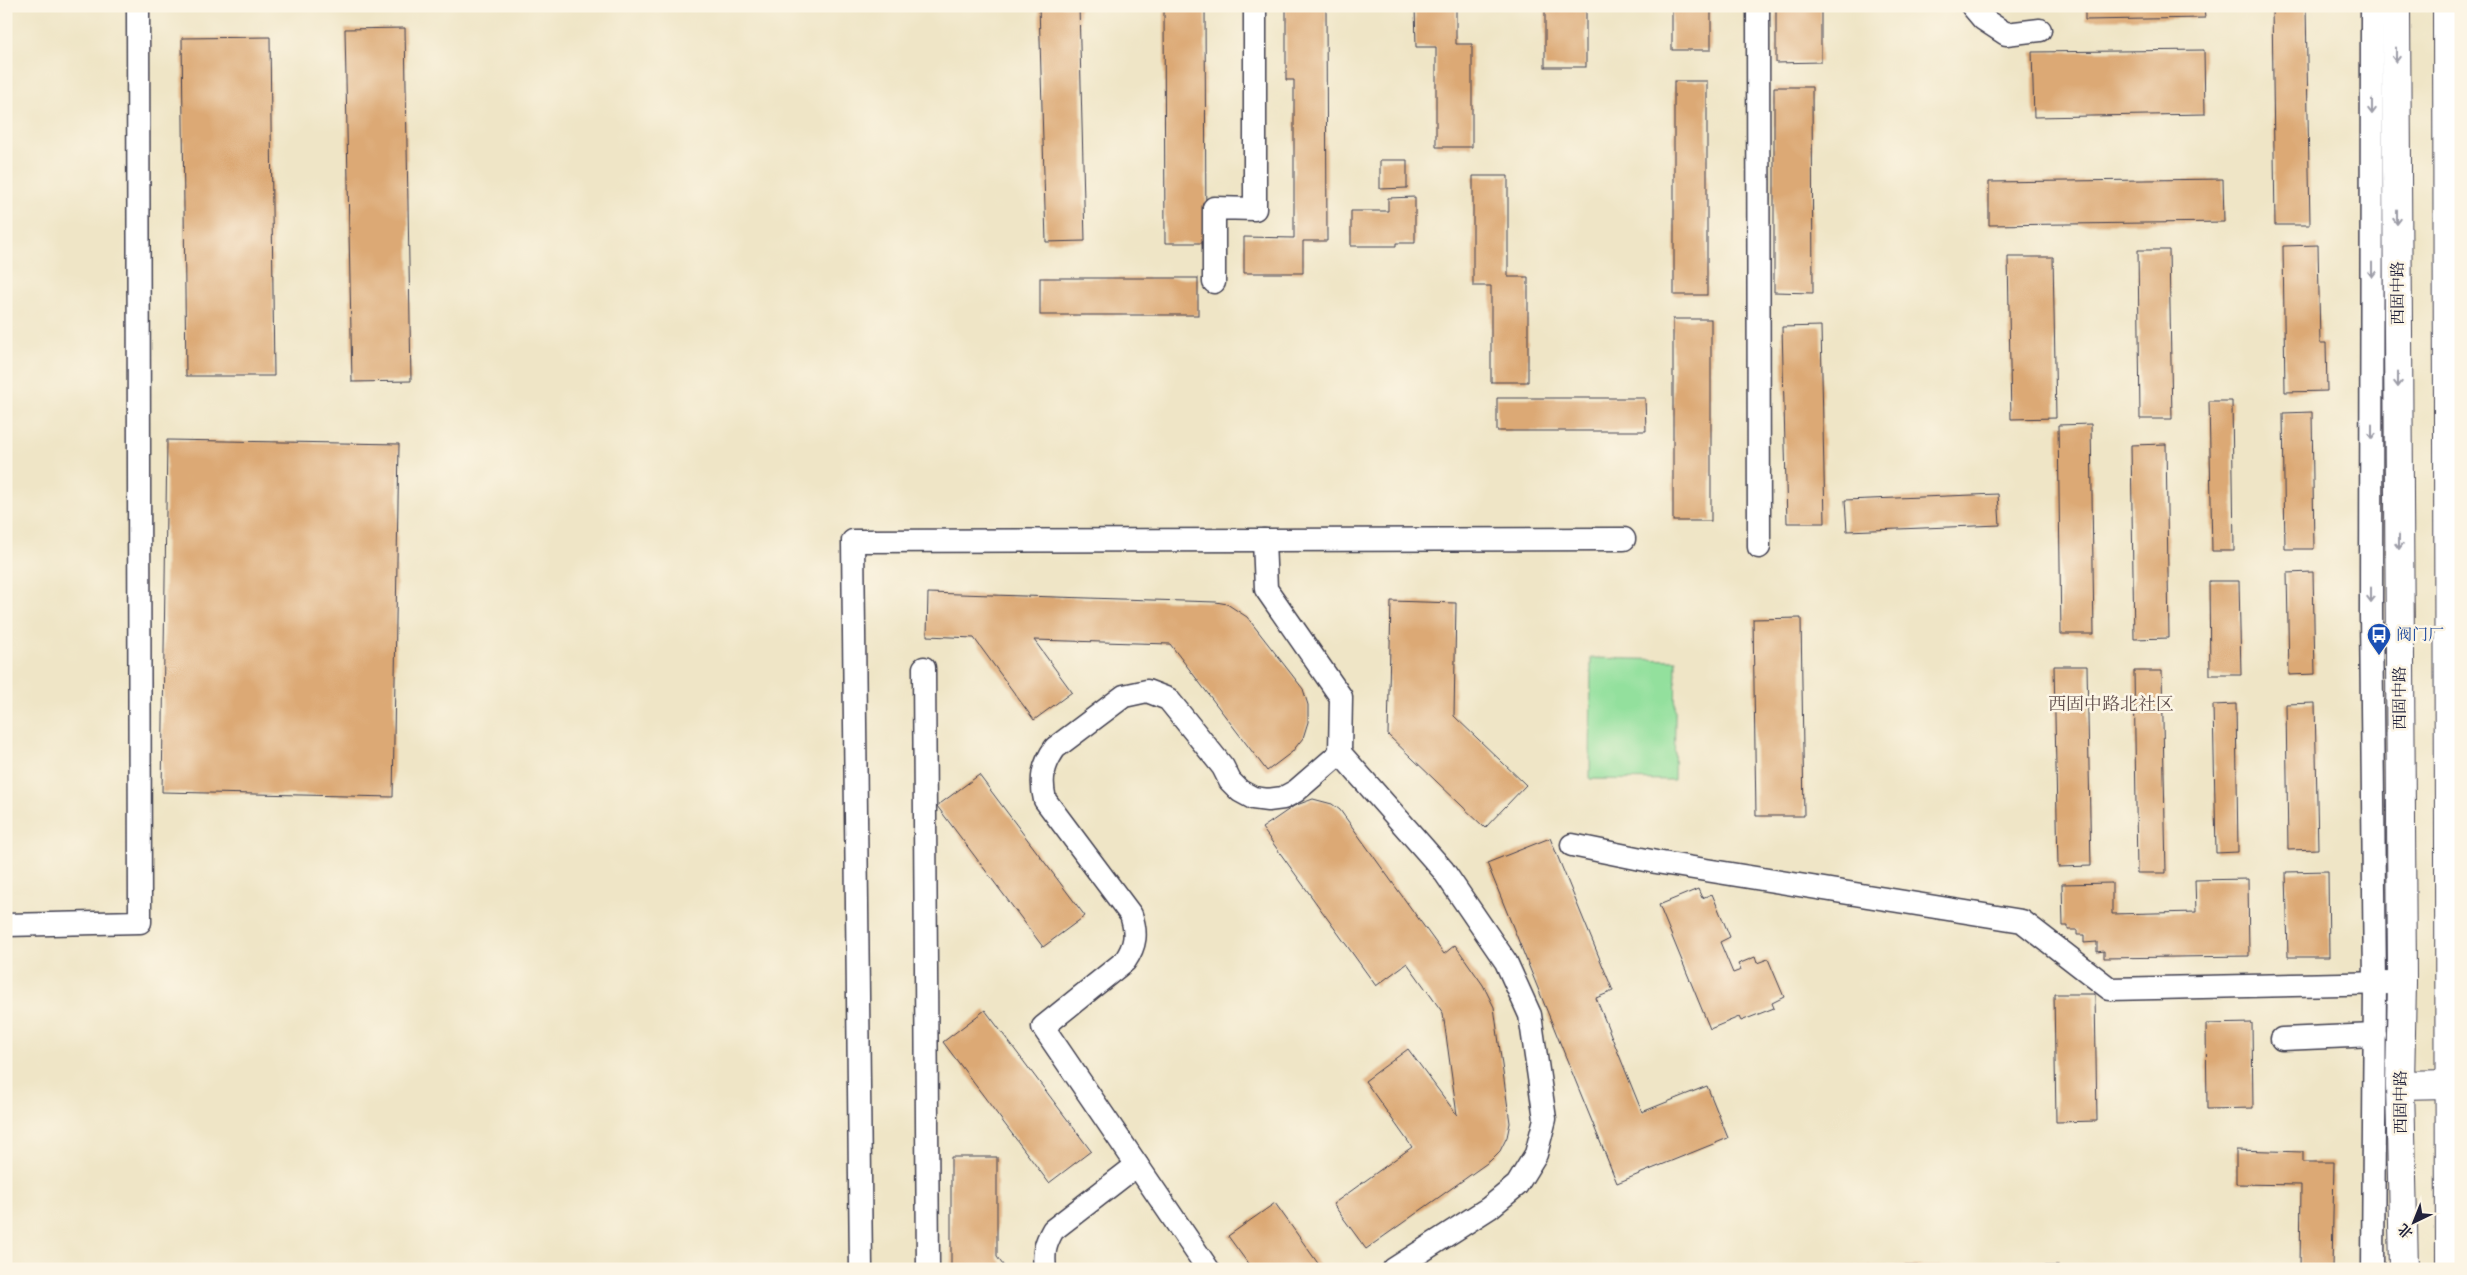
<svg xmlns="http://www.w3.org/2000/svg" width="2467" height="1275" viewBox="0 0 2467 1275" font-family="'Libre Bodoni','Noto Serif SC',serif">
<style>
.garden{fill:#93e09d;stroke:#5a816c}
.building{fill:#dca974}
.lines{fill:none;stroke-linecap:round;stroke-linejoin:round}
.minor-casing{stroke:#413f50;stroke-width:25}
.major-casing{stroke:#413f50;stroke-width:30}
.minor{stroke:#fff;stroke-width:22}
.major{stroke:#fff;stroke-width:28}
.oneway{stroke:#9c9ca7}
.labels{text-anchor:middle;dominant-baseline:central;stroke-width:5;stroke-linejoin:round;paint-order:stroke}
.street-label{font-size:16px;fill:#22223b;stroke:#fcf5e5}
.transit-label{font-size:16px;fill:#164399;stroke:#fcf5e5;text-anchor:start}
.neighbourhood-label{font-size:18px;fill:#63514f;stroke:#fcf5e5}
</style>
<rect width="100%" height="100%" fill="#fcf5e5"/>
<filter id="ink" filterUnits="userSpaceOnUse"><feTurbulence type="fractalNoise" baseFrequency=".02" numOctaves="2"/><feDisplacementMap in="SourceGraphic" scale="10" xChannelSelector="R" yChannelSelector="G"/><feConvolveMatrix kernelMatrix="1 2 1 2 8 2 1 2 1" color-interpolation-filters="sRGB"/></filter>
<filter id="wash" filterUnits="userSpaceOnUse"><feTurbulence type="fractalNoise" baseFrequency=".0096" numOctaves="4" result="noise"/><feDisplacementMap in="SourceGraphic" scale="20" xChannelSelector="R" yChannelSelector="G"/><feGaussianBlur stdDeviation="1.12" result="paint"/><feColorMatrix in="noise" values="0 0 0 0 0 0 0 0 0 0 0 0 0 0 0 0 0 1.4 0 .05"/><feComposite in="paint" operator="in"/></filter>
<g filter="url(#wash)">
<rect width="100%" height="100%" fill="#efe5c6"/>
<polygon class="garden" points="1591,658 1676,660 1674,780 1590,779"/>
<g id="blocks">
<g class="building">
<polygon points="1039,6 1079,6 1085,241 1046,242"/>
<polygon points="1164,6 1205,6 1206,243 1165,243"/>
<polygon points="1286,6 1326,6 1327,241 1303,241 1303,273 1244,273 1244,237 1294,238 1294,80 1286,80"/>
<polygon points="1415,6 1456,6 1456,44 1472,44 1472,147 1436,147 1436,47 1416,47"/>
<rect x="1545" y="6" width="41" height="61"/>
<rect x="1672" y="6" width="39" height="44"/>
<polygon points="1776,6 1821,6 1821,62 1776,63"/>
<polygon points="2085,6 2204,6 2205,18 2085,20"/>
<polygon points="2272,6 2306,6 2310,225 2275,225"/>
<polygon points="405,28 411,381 352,382 345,29"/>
<polygon points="270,37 274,376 186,376 182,38"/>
<polygon points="2204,50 2205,114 2034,117 2032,52"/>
<rect x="1674" y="81" width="33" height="214"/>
<polygon points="1774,87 1812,87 1813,293 1774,292"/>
<polygon points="1380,160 1407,160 1407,188 1380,189"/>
<polygon points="1473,176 1508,176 1508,277 1528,277 1528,382 1491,382 1491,286 1473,286"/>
<polygon points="2223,179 2224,222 1989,225 1989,182"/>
<polygon points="1415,197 1415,243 1396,243 1396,246 1351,246 1351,211 1388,211 1388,198"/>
<polygon points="2318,245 2320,343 2326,343 2327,391 2285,392 2283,246"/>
<polygon points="2138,250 2169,250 2172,419 2140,419"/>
<polygon points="2008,257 2053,257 2056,418 2011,419"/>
<rect x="1040" y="278" width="158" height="37"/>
<rect x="1673" y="319" width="38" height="202"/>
<polygon points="1821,326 1825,523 1787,523 1782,327"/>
<polygon points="1497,398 1645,398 1646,431 1497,431"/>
<polygon points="2209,401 2232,401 2234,551 2212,551"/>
<polygon points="2312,412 2314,549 2285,549 2283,413"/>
<polygon points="2091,424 2094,634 2061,634 2058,425"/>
<polygon points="167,440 399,444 393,797 162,792"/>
<polygon points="2166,444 2169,638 2134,639 2131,445"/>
<polygon points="1998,494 2000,525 1847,531 1845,500"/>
<polygon points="2313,572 2315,674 2289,675 2287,573"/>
<polygon points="2209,581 2239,581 2241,675 2210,675"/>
<polygon points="928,593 1216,602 1227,604 1247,617 1303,689 1308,705 1308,722 1303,738 1292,752 1267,771 1170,644 1034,640 1072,692 1034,720 974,638 927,636"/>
<polygon points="1391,601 1456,603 1454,716 1526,785 1485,828 1388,735"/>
<polygon points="1801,618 1804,816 1756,816 1753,619"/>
<polygon points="2054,666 2087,666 2091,866 2058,867"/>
<polygon points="2134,671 2162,671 2166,873 2137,873"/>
<polygon points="2315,703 2318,849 2288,850 2286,704"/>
<polygon points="2236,704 2238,852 2216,853 2213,705"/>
<polygon points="979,775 1085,916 1043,947 937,806"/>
<polygon points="1313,799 1332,804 1340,810 1444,954 1455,945 1483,985 1494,1007 1510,1123 1507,1137 1500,1151 1490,1161 1366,1249 1333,1204 1412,1147 1365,1081 1408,1049 1457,1115 1443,1013 1407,963 1376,986 1262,828 1294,806"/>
<polygon points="1550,838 1613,991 1596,998 1642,1112 1707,1086 1728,1138 1617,1183 1487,863"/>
<polygon points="2328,871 2329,957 2288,957 2286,872"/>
<polygon points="2248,879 2249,956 2104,958 2104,951 2097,952 2097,942 2084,943 2084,935 2077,935 2077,930 2068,930 2068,926 2063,926 2062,884 2112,883 2112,914 2196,912 2195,880"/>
<polygon points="1698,889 1702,898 1712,894 1730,937 1720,942 1733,973 1741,970 1738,964 1755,957 1757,963 1768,959 1784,997 1772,1003 1774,1008 1741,1021 1739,1017 1710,1029 1659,905"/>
<polygon points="2054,994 2095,994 2097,1121 2056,1122"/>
<polygon points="985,1010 1091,1151 1049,1183 943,1042"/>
<polygon points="2252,1023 2253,1108 2207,1109 2206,1024"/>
<polygon points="2236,1150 2303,1152 2303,1162 2334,1162 2332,1269 2300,1269 2301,1185 2236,1184"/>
<polygon points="951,1157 997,1157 997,1257 1006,1269 951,1269"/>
<polygon points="1275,1203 1322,1269 1252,1269 1228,1236"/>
<rect x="1821" y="1266" width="237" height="3"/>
</g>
</g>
</g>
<g filter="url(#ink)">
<use href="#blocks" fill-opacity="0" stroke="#413f50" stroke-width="1"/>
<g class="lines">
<defs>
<g id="minor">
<polyline points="1758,6 1759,547"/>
<polyline points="1972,6 1983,19 2006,34 2040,30"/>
<polyline points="2372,6 2371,614 2375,983 2373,1269"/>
<polyline points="1214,282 1214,208 1255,209 1255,6"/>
<polyline points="1264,540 1266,589 1341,697 1340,753 1443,870 1506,962 1530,1015 1545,1119 1536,1154 1517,1185 1489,1208 1394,1269"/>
<polyline points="924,668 928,1269"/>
<polyline points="1572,845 1656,862 2022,921 2110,989 2391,983"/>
<polyline points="6,925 140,922 138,6"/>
<polyline points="2282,1039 2375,1035"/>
<polyline points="861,1269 853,541 1624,539"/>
<path d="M1045,1269C1043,1253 1045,1244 1053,1230L1137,1165"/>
<path d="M1208,1269L1043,1027L1125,961C1136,945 1137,933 1131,915L1045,800C1040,779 1043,765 1055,748L1124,696L1147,691L1168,699L1223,767L1230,781L1240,791L1253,798L1268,800L1283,798L1296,791L1340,753"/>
</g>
<g id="major">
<polyline points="2396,6 2402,982 2400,1085 2404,1269"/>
<polyline points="2447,6 2450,1269"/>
<polyline points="2400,1085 2449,1084"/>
</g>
</defs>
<use href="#minor" class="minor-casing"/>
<use href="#major" class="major-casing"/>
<use href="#minor" class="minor"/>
<use href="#major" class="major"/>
</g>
<defs><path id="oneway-shaft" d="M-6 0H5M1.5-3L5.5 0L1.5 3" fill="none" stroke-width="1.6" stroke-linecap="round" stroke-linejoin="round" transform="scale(1.25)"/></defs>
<g class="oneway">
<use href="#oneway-shaft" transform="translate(2396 55) rotate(90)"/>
<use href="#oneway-shaft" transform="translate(2372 107) rotate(90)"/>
<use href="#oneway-shaft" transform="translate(2397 217) rotate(90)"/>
<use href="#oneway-shaft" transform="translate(2372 270) rotate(90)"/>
<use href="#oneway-shaft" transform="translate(2398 380) rotate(90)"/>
<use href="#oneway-shaft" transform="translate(2372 432) rotate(90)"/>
<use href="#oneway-shaft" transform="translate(2399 542) rotate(90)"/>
<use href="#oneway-shaft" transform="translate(2371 595) rotate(90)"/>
</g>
</g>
<defs>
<symbol id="bus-pin" viewBox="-11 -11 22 30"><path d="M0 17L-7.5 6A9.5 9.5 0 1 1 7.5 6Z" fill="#1a4fb4" stroke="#fcf5e5"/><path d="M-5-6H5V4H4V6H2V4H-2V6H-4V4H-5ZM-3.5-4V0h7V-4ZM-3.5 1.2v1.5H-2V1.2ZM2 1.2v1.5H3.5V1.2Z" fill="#fff"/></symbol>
</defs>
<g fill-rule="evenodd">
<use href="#bus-pin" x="2365" y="621" width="28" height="38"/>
</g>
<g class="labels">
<g class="street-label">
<text transform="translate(2398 293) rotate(-90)">西固中路</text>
<text transform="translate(2400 698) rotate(-90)">西固中路</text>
<text transform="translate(2401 1102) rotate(-90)">西固中路</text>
</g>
<g class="transit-label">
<text x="2396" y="635">阀门厂</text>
</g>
<g class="neighbourhood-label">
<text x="2111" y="704">西固中路北社区</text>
</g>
</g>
<rect width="2467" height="1275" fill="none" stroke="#fcf5e5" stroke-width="25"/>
<g transform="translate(2414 1222) rotate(223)" stroke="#fcf5e5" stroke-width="4" paint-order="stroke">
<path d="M0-4L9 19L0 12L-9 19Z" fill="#22223b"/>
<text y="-8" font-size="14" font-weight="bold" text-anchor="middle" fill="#22223b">北</text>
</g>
</svg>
